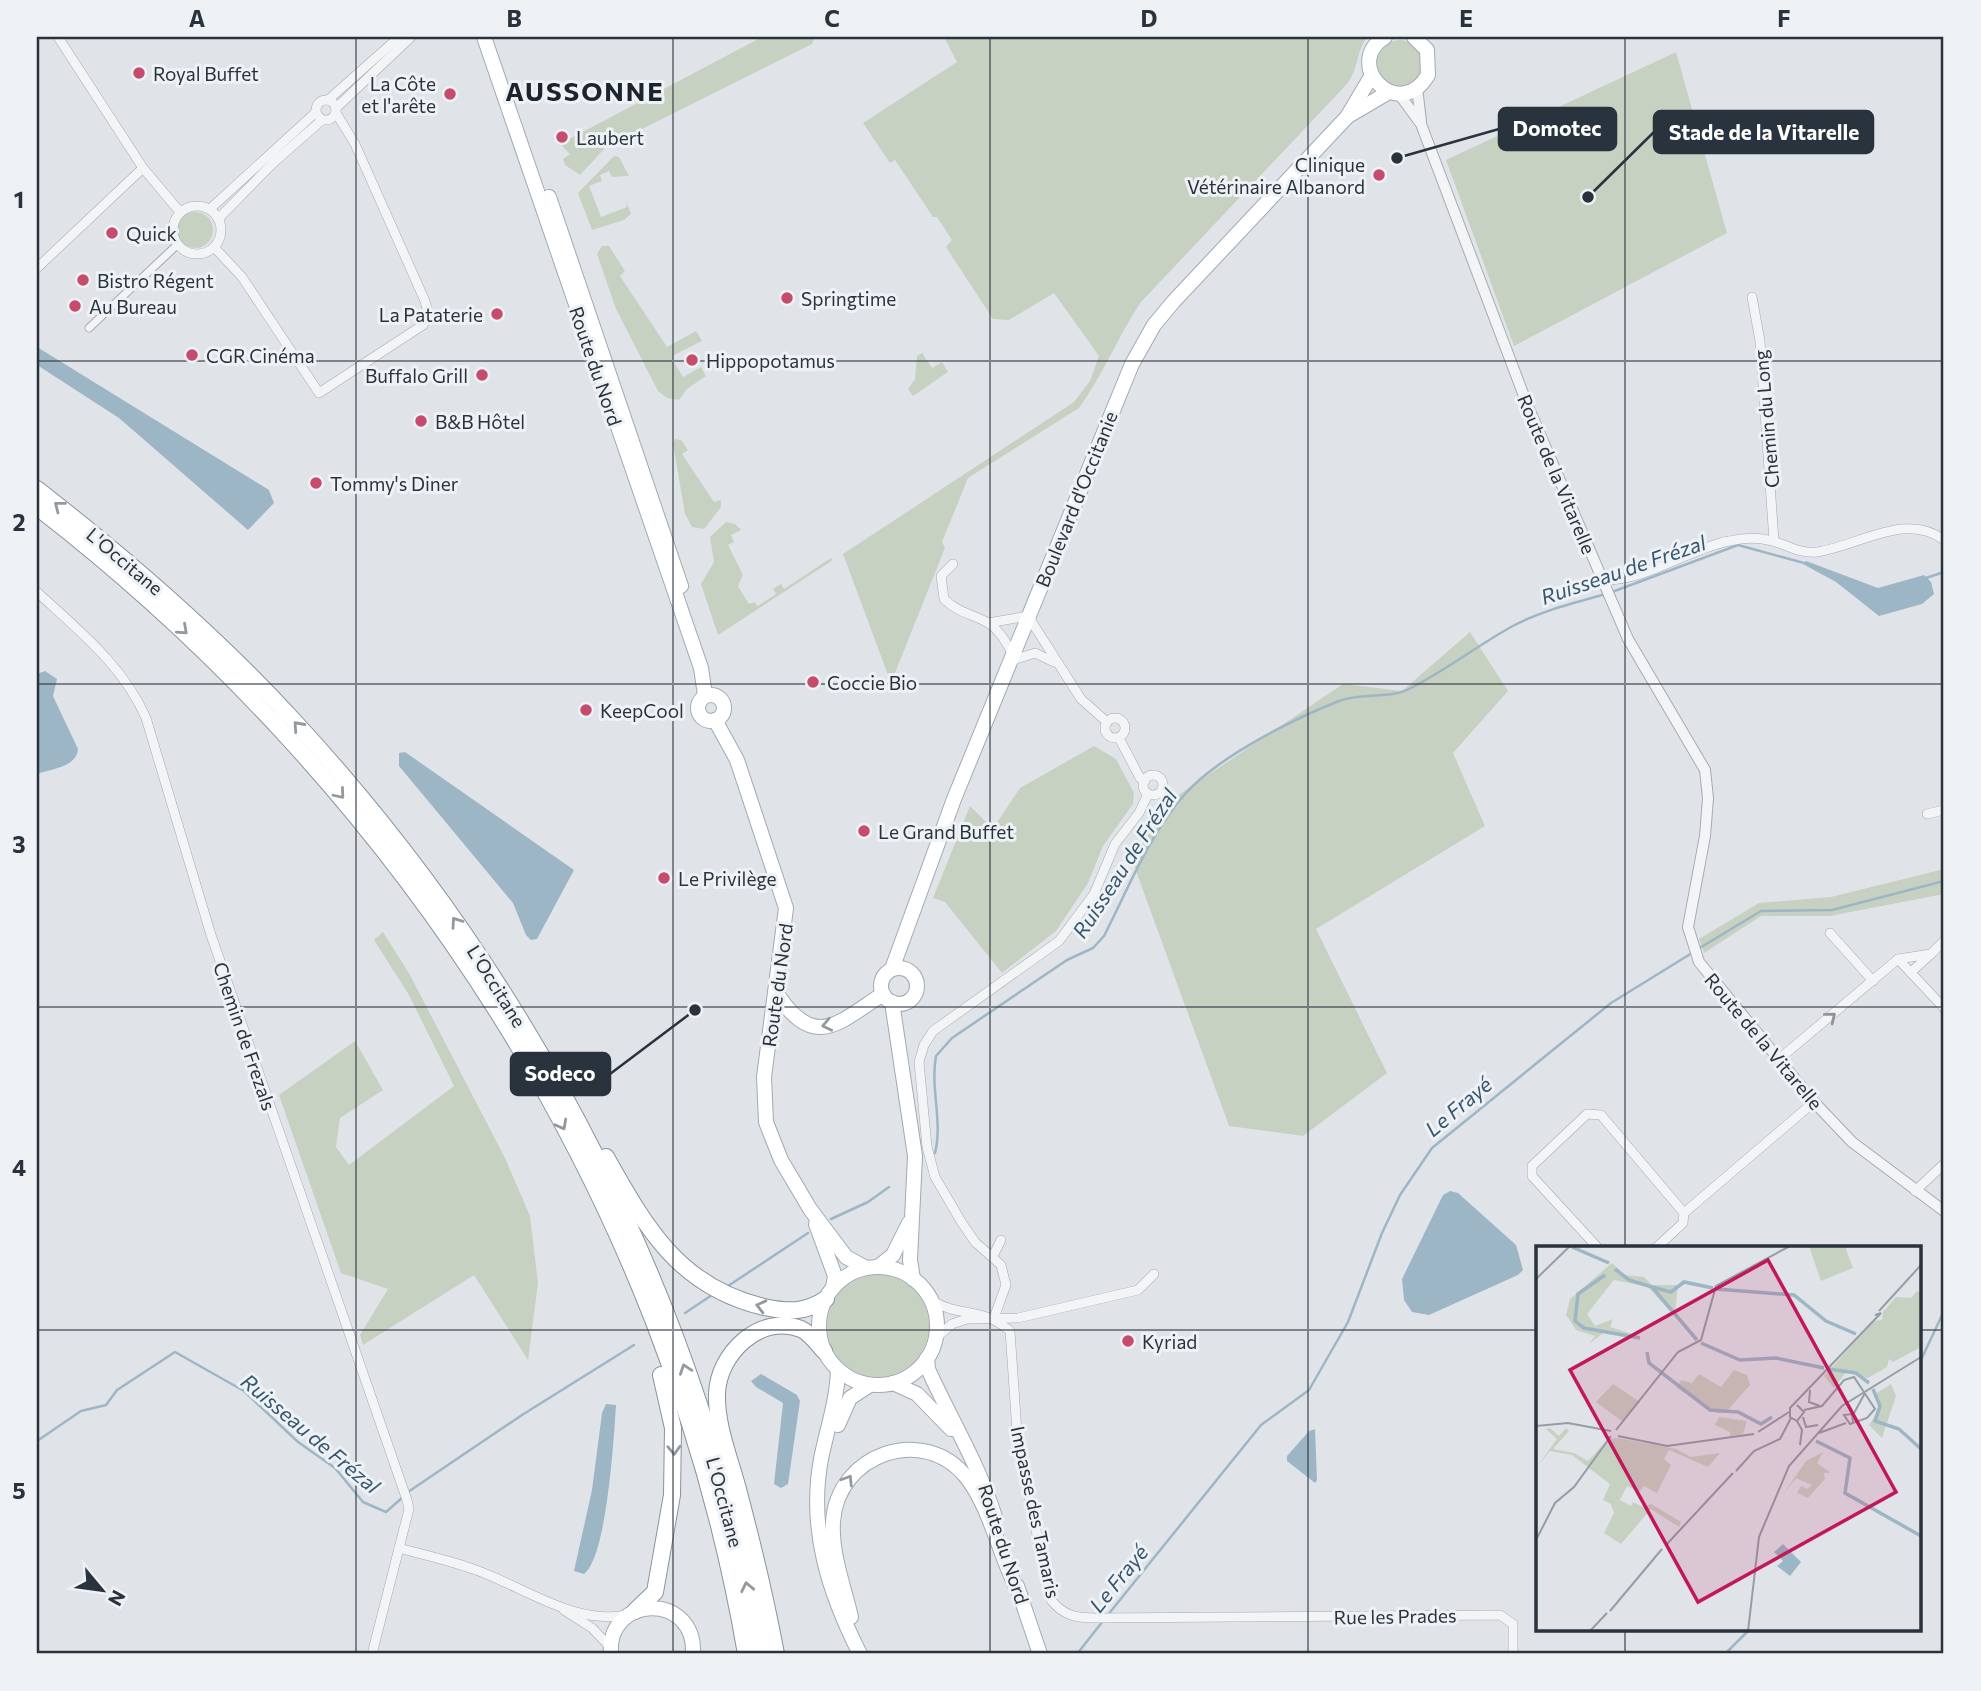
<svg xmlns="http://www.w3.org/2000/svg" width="1981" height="1691" viewBox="0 0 1981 1691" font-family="Commissioner,sans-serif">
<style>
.green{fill:#c7d1c1}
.water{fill:#9db6c6}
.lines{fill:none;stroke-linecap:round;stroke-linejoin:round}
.stream{stroke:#9db6c6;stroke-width:2.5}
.pedestrian-casing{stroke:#a5abb2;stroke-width:9}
.minor-casing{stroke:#a5abb2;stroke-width:10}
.tertiary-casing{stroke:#a5abb2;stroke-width:12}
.primary-casing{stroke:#a0aab3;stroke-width:16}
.motorway-casing{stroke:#88939d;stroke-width:18}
.pedestrian{stroke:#f2f4f6;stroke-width:7}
.minor{stroke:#f2f4f6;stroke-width:9}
.tertiary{stroke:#f2f4f6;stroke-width:10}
.primary{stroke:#fff;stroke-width:14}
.motorway{stroke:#fff;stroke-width:16}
.oneway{stroke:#94999e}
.oneway2{stroke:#8e949a}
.grid{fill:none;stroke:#29333e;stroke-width:2;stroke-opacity:0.55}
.poi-dot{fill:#c54c6d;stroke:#eff2f5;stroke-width:2.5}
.labels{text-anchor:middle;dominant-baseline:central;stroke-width:6;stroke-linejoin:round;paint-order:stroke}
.poi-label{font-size:19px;fill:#29333e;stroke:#eff2f5;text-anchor:start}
.street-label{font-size:19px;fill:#29333e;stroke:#eff2f5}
.water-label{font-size:21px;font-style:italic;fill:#36576f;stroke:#eff2f5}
.district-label{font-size:26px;font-weight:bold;letter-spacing:2px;fill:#1c242f;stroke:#eff2f5}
.inset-river{fill:none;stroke:#9db6c6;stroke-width:3.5}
.inset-road{fill:none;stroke:#979da4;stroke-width:2}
.view{fill:#c2185b;fill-opacity:0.15;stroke:#c2185b;stroke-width:3.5}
.inset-edge{fill:none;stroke:#29333e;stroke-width:3.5}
.leader{fill:none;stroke:#29333e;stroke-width:2.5}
.callout-dot{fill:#29333e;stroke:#eff2f5;stroke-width:2.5}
.callout{fill:#29333e;stroke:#29333e;stroke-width:2.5}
.callout-label{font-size:21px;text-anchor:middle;font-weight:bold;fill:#fff}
.neatline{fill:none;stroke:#29333e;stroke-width:2.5}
.grid-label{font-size:23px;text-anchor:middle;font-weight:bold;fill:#29333e}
</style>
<rect width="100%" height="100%" fill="#e0e4e8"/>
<g class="green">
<polygon points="762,37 815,37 812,44 606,147 580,175 565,165 563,159 570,154 560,144"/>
<path d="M944,37H1367C1356,52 1359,68 1347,84L1141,302C1118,336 1103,375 1079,408L968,478L942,542L945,548L891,683L843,554L1074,402L1090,381L1099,356L1054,293L1009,320L993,319L946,247L952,240L937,217H933L895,160L890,163L863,123L957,62Z"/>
<circle cx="1400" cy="63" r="23"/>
<polygon points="1676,52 1727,233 1514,346 1446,160"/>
<polygon points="614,156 619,157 629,176 612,177 609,171 600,175 602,181 589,186 601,217 627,207 626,201 631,214 624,220 592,230 578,193"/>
<circle cx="195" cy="230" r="18"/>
<polygon points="602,246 609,246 625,271 620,276 667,347 696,331 702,341 674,355 673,361 683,377 701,367 706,376 687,389 679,400 667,398 658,391 616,309 597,254"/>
<polygon points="922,353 932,368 942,362 948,372 913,396 908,389 915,379 917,356"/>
<polygon points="675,439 681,440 688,450 682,454 714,502 721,500 721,507 704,529 692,527 685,514 673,444"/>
<polygon points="726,522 735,524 741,530 731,535 734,542 728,545 743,575 738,586 749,604 754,602 758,606 776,594 773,589 781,584 784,589 831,558 833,560 718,635 701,584 714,562 710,537"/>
<polygon points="1470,632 1508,691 1453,753 1485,826 1316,929 1387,1073 1303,1136 1229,1126 1132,860 1162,806 1343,684 1402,691"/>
<polygon points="1094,746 1116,759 1134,793 1133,804 1103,846 1088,883 1056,931 1002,973 945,902 933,898 970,806 987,823 996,824 1020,788"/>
<polygon points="1944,869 1944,894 1830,916 1761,916 1704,953 1699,939 1759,903 1831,897"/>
<polygon points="383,932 410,975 505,1158 530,1216 538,1283 528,1360 474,1275 363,1345 360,1335 388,1289 341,1273 279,1095 355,1041 383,1090 340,1118 336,1147 349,1165 454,1086 409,995 374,940"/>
<circle cx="878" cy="1326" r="51"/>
</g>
<g class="water">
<polygon points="37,347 269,490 274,503 248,530 119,418 37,365"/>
<polygon points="1806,561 1878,588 1924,575 1931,582 1934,594 1922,604 1879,616 1836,582 1803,564"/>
<path d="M45,671L57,679L53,696L78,749C77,767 51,769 37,774V674Z"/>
<polygon points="405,752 574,870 537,939 531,940 526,935 513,903 399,766 399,753"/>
<polygon points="1450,1191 1458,1193 1516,1245 1523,1270 1518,1275 1429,1315 1412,1312 1404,1300 1402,1279 1443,1195"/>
<polygon points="761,1374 797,1395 800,1401 788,1484 781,1488 774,1484 783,1403 756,1387 751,1381"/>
<path d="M606,1404L616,1405C614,1437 607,1557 584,1574L574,1571L592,1490L602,1413Z"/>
<polygon points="1315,1429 1317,1480 1315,1483 1287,1461 1287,1456 1309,1431"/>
</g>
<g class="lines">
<g class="stream">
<polyline points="1926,578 1944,572"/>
<polyline points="1612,592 1738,545 1804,563"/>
<polyline points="1698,949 1761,911 1832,910 1944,881"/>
<path d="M935,1153C943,1122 930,1088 936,1056L952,1038L1067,960L1093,948L1104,936C1128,889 1150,833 1185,794C1218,757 1293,719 1339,701C1362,692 1389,700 1411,688C1446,670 1477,646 1511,627C1540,611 1574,603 1606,594"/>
<polyline points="831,1219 868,1202 889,1187"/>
<polyline points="728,1286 808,1233"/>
<polyline points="685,1313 712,1295"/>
<polyline points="1920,1362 1944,1311"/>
<polyline points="37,1441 81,1411 106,1405 117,1390 175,1352 244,1391 298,1442 335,1468 363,1502 386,1512 403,1497"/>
<polyline points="408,1492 522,1415 634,1345"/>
<polyline points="1107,1616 1261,1425 1309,1390 1348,1322 1382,1233 1400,1195 1432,1148 1611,1003 1692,953"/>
<polyline points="1077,1654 1103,1621"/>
<polyline points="1725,1654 1749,1630"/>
</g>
<defs>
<polyline id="pedestrian" points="89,328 178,244"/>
<g id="minor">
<polyline points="58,37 143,168 180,212"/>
<circle cx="326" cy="110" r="10"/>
<polyline points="328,100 399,37"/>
<polyline points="336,108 411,37"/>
<circle cx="197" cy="230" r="24"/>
<polyline points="210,209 315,113"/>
<polyline points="218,219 273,163 322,120"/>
<polyline points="214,247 242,277 319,393 423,325 428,313 425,301 355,144 336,113"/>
<polyline points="37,268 143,168"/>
<polyline points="1752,297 1760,341 1774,541"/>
<path d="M953,564L941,576L944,599C958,613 973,614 988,623C1000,630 1006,643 1013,654"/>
<path d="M1602,580C1648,581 1685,550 1729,541C1742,538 1759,537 1772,541C1788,545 1799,554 1817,552C1859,546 1906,511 1944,540"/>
<path d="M37,592C78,630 123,665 146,718L211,935L407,1500L409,1509L372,1654"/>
<polyline points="988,623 1028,616 1081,699 1107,722"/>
<polyline points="1010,661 1035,653 1054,662"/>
<circle cx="1115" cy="728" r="10"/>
<polyline points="1119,738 1140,778 1145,781"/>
<circle cx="1153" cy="785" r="10"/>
<polyline points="1927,814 1944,810"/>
<polyline points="1830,933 1873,981"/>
<polyline points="1898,959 1944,1008"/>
<polyline points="1911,972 1931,954"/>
<polyline points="1778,1060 1898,959 1931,954 1944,941"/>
<polyline points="1915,1191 1944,1164"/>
<polyline points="1598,1248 1532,1176 1532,1166 1587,1114 1601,1115 1684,1213"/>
<polyline points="1656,1248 1683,1223 1684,1213 1814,1102"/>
<polyline points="993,1256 1001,1240"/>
<path d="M931,1300C961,1319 979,1305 1010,1331L1018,1446L1051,1600C1064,1616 1076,1618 1096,1618L1500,1615L1513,1624V1654"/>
<polyline points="994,1318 1006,1285 1001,1265 975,1242 962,1223 935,1177 927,1147 919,1062 924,1045 933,1031 1059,941 1094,894 1115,844 1139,813 1148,794"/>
<polyline points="936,1338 952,1324 967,1319 1018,1318 1138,1290 1154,1274"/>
<path d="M399,1548C424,1555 449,1560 473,1569C521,1585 574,1626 627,1615"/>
<polyline points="564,1610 592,1628 611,1648"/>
</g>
<g id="tertiary">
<polyline points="1417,88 1421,121"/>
<polyline points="1399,94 1421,124 1527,404 1628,639 1705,770 1708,798 1705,836 1688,927 1699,962 1814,1102 1852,1142 1944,1211"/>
</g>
<g id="primary">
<polyline points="484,37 701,668 705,695"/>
<path d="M1385,37C1341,64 1399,124 1428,75L1427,50L1414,37"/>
<polyline points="1348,116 1389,92"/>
<polyline points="549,197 681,586"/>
<circle cx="711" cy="708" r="13"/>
<polyline points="715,720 737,760 786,908 764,1077 766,1122 781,1160 810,1209 846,1257 866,1268"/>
<circle cx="899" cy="986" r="18"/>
<polyline points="892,969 954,799 1132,364 1154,325 1174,301 1347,117 1372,75"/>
<path d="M777,994C815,1051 838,1023 883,994"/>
<polyline points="892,1002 915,1156 910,1260 913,1279"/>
<polyline points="816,1224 835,1276 833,1288"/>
<polyline points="878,1267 893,1255 909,1223"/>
<circle cx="878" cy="1326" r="59"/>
<path d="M927,1358L928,1369C950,1418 979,1465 995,1517"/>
<path d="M838,1370C837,1401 827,1429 821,1459C808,1529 829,1593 860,1654"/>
<polyline points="893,1383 917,1394 951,1429"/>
<polyline points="838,1425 850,1398 870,1385"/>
<polyline points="1017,1586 1040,1654"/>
<path d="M851,1617C844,1587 831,1553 833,1522C837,1454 924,1423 967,1478C992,1511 1000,1559 1020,1595"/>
<path d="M611,1654C606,1595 696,1591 693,1654"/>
</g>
<g id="motorway">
<path d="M37,489C128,560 215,635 293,720C531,977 703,1308 761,1654"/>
<path d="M37,507C402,789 668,1196 746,1654"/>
<path d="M606,1157C646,1228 679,1287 764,1307C788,1312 805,1313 826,1299"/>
<polyline points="635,1611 655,1592 672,1495 673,1428 661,1375"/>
<path d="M776,1654C766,1600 753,1546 739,1493C731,1461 716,1427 717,1394C718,1354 760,1313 801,1329C810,1333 817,1343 824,1351"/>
</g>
</defs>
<use href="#pedestrian" class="pedestrian-casing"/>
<use href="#minor" class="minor-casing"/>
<use href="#tertiary" class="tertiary-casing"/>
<use href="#primary" class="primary-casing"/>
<use href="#motorway" class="motorway-casing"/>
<use href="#pedestrian" class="pedestrian"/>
<use href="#minor" class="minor"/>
<use href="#tertiary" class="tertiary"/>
<use href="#primary" class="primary"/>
<use href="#motorway" class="motorway"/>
</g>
<defs><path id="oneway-chevron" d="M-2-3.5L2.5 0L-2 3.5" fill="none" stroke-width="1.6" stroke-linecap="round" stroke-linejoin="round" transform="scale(1.75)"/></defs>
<g class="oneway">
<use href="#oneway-chevron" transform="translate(59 506) rotate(-142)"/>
<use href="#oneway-chevron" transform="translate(183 630) rotate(42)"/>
<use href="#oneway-chevron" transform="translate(298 726) rotate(-132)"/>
<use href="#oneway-chevron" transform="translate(340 794) rotate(50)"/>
<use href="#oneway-chevron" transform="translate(456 922) rotate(-125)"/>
<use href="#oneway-chevron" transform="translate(827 1025) rotate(168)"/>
<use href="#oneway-chevron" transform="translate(562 1125) rotate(62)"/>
<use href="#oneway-chevron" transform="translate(761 1306) rotate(-166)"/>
<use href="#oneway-chevron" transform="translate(685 1369) rotate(-109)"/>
<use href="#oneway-chevron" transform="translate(674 1450) rotate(88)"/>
<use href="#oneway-chevron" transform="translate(848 1480) rotate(-58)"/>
<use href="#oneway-chevron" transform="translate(747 1587) rotate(-102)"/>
</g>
<use class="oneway2" href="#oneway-chevron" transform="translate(1831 1017) rotate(-39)"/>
<path class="grid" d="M356,37V1654M673,37V1654M990,37V1654M1308,37V1654M1625,37V1248M37,361H1944M37,684H1944M37,1007H1944M37,1330H1538M1920,1330H1944M1625,1630V1654"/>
<g class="poi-dot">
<circle cx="139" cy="73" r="7"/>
<circle cx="450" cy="94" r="7"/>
<circle cx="562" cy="137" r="7"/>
<circle cx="1379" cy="175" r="7"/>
<circle cx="112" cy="233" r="7"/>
<circle cx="83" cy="280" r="7"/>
<circle cx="787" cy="298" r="7"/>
<circle cx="75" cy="306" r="7"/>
<circle cx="497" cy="314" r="7"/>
<circle cx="192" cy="355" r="7"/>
<circle cx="692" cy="360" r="7"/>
<circle cx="482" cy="375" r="7"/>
<circle cx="421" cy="421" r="7"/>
<circle cx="316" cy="483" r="7"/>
<circle cx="813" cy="682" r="7"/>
<circle cx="586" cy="710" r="7"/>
<circle cx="864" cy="831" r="7"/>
<circle cx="664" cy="878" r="7"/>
<circle cx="1128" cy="1341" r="7"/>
</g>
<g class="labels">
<g class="poi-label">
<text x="153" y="73">Royal Buffet</text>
<text x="436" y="83" text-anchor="end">La Côte<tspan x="436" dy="22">et l'arête</tspan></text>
<text x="576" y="137">Laubert</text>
<text x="1365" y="164" text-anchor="end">Clinique<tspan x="1365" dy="22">Vétérinaire Albanord</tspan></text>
<text x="126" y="233">Quick</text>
<text x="97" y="280">Bistro Régent</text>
<text x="801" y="298">Springtime</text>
<text x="89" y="306">Au Bureau</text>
<text x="483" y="314" text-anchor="end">La Pataterie</text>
<text x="206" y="355">CGR Cinéma</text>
<text x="706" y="360">Hippopotamus</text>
<text x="468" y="375" text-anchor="end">Buffalo Grill</text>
<text x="435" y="421">B&amp;B Hôtel</text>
<text x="330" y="483">Tommy's Diner</text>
<text x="827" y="682">Coccie Bio</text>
<text x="600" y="710">KeepCool</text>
<text x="878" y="831">Le Grand Buffet</text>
<text x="678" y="878">Le Privilège</text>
<text x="1142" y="1341">Kyriad</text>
</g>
<g class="street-label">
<text transform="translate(596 366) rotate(71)">Route du Nord</text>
<text transform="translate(1766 419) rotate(-95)">Chemin du Long</text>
<text transform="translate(1557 474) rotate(67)">Route de la Vitarelle</text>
<text transform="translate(1076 499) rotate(-68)">Boulevard d'Occitanie</text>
<text transform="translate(125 561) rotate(40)">L'Occitane</text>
<text transform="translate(777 985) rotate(-82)">Route du Nord</text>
<text transform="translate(497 986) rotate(58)">L'Occitane</text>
<text transform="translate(245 1036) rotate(71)">Chemin de Frezals</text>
<text transform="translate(1764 1041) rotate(50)">Route de la Vitarelle</text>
<text transform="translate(725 1502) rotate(75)">L'Occitane</text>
<text transform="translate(1036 1512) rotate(78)">Impasse des Tamaris</text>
<text transform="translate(1004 1544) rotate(72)">Route du Nord</text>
<text transform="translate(1395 1616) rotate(-1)">Rue les Prades</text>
</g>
<g class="water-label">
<text transform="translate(1623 569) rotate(-19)">Ruisseau de Frézal</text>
<text transform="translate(1124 863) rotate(-57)">Ruisseau de Frézal</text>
<text transform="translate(1458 1106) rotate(-40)">Le Frayé</text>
<text transform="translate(311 1433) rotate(40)">Ruisseau de Frézal</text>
<text transform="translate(1118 1578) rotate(-51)">Le Frayé</text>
</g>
<g class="district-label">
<text x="585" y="90">AUSSONNE</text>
</g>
</g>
<g transform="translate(1536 1246)">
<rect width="385" height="385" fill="#e0e4e8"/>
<path d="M273,0H309L317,22L285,35ZM76,17L89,29L108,31L116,39H142L139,68L162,96L112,41L78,34L51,68L59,80L77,73L74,81L106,91L70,85L53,98L59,90L40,84L30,69L34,53ZM381,45L385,47V101L357,116L353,113L351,121L332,132L311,125L298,142L288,130L338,75L346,74L347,66L360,51L375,52ZM198,124L211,129L214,139L189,167H181L141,142L145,134L156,137L163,128L185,141ZM77,138L104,156L87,176L60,156ZM355,138L360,150L346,192L333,179L343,164L339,148ZM183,171L211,175L207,188L194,190V186L179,179ZM14,182L23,190L30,182L33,185L17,203L38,207L52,215L72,193L82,192L140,203L155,211L184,207L172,221L133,204L128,213L135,219L121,247L108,240L103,246L91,240L84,254L95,260L97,256L107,261L115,258L145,276L143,281L115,263L85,298L68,287L78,267L75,258L67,254L74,238L36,209L14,205L0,222L21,193L10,183ZM287,206L281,217L295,227H288L289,233L272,252L261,247L265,240L271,243L276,239L260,232L246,250L270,215Z" fill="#c7d1c1"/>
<path d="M247,298L265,316L254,330L241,320L247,315L238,306Z" fill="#9db6c6"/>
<path class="inset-river" d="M36,1L73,17M79,23L93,34L116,41L161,94M69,29L42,48L39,75L48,82L104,92M116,41L135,46L148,36L177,42M180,43L258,49L290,75L320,88M165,97L204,114L240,112L288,122M111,106L113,117L174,164L202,166L225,178L236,171M293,123L320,127L333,137M337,143L344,160L339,175L363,183L385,203M280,195L314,212L309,247L385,290"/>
<path class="inset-road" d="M0,33L34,0M343,65L385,19M274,144L273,156L284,160M261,159L268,166L261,175L254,171V162L345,67L339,69M268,164L286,160L308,134L318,131L339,163L331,172L314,178L308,169L316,168L317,176M317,169L329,147M267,171L270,181L282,179M261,175L266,184L264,199M0,180L32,177L75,185M80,184L142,106L165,94L180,40L254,0M222,186L253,166M283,187L310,177M82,190L131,200L218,188M200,225L218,205L244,193L255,172M0,294L19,257L38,241L75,190M130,299L197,227M74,365L126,303M54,385L71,367M212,385L223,291L253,220L306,160L385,111"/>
<path class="view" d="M232,14L360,246L162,356L34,124Z"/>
<rect width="385" height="385" class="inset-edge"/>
</g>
<path class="leader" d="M1397 158L1499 129M1588 197L1654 132M695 1010L610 1074"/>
<g class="callout-dot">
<circle cx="1397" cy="158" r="7"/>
<circle cx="1588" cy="197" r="7"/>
<circle cx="695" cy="1010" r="7"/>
</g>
<g class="callout">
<rect x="1499" y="108" width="117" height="42" rx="7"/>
<rect x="1654" y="111" width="219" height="42" rx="7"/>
<rect x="511" y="1053" width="99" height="42" rx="7"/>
</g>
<g class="callout-label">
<text x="1557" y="136">Domotec</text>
<text x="1764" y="140">Stade de la Vitarelle</text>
<text x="560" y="1081">Sodeco</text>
</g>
<rect width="1981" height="1691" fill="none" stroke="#eff2f5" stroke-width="77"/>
<g transform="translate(102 1590) rotate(119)" stroke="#eff2f5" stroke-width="5" paint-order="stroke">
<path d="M0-5L12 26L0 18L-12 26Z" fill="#29333e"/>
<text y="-10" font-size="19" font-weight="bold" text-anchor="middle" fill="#29333e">N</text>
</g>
<rect x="38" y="38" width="1904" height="1614" class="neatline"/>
<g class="grid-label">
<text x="197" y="27">A</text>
<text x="514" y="27">B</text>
<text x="832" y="27">C</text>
<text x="1149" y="27">D</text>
<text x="1466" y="27">E</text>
<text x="1784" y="27">F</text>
<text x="19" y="208">1</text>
<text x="19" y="531">2</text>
<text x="19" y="853">3</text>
<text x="19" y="1176">4</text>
<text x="19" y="1499">5</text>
</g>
</svg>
